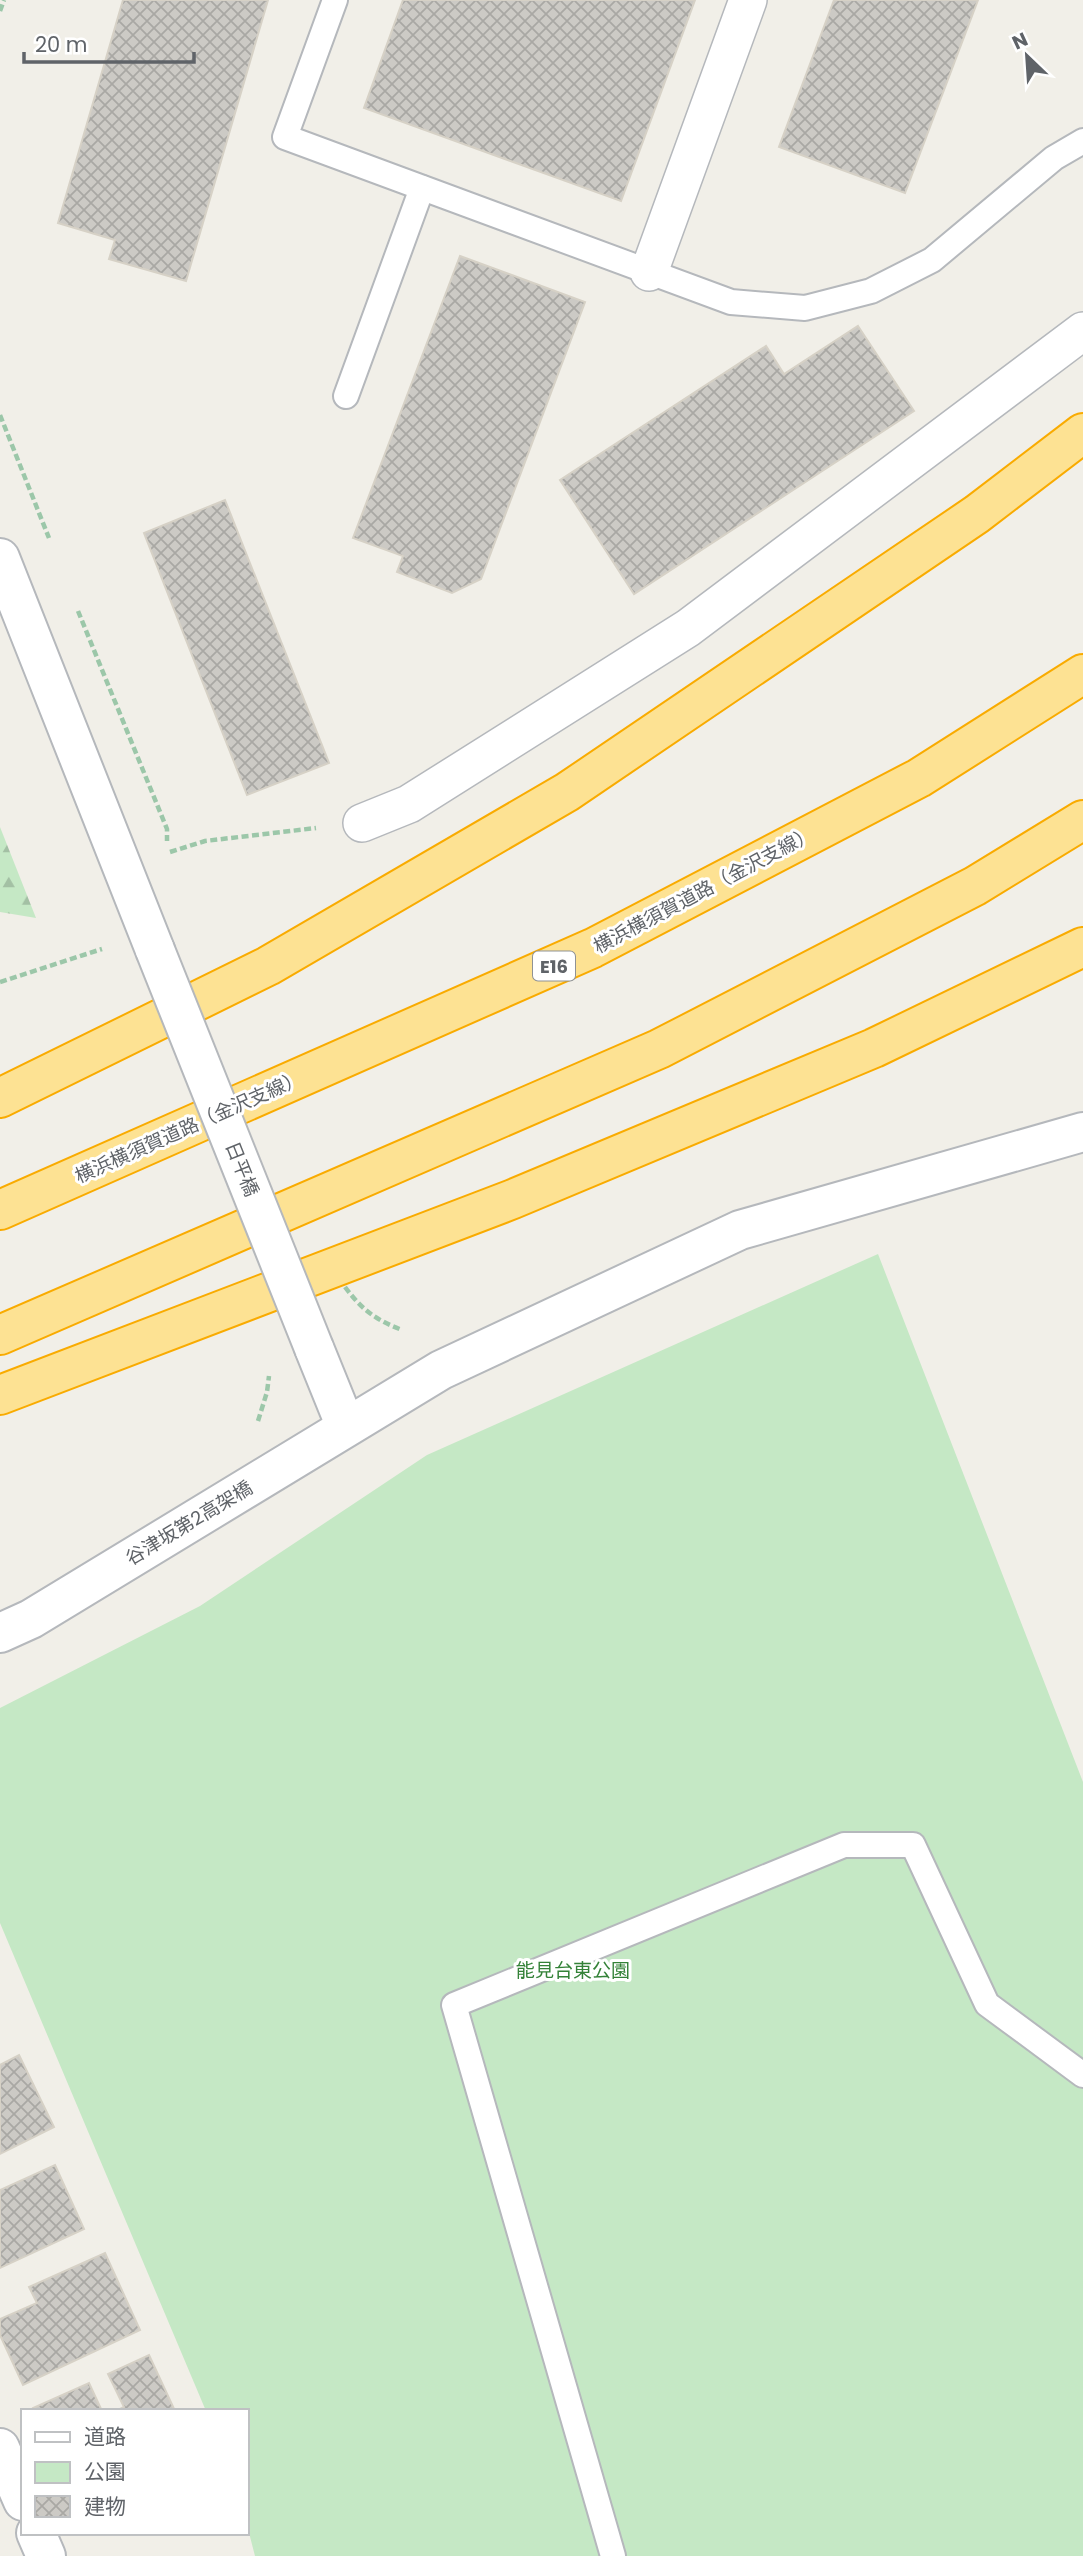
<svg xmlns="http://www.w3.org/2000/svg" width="1083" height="2556" viewBox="0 0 1083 2556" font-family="Poppins,'Noto Sans JP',sans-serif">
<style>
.green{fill:#c5e8c5}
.forest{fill:url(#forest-firs)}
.building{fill:url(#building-cross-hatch);stroke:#d6d1c6;stroke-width:2}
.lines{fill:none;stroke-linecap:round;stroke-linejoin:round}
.service-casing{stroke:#b5b8bc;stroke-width:28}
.pedestrian-casing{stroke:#b5b8bc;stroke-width:40}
.minor-casing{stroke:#b5b8bc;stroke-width:42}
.tertiary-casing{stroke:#b5b8bc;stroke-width:42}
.motorway-casing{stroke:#f9ab00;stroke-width:42}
.path{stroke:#9cc7a9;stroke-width:4.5;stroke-dasharray:7 3.5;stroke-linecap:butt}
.service{stroke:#fff;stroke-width:24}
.pedestrian{stroke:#fff;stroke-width:37}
.minor{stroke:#fff;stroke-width:38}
.tertiary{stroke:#fff;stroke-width:38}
.motorway{stroke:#fde293;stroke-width:38}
.tertiary-bridge-casing{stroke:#b5b8bc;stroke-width:42;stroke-linecap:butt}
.path-bridge{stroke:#9cc7a9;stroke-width:4.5;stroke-dasharray:7 3.5;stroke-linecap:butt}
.tertiary-bridge{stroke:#fff;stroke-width:38}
.labels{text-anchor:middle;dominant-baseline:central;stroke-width:6;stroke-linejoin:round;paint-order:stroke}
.shield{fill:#fff;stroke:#8f9295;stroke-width:2}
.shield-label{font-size:18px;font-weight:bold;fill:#5f6368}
.street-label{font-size:19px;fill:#5f6368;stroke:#fff}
.park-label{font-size:19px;fill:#348238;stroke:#fff}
</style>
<defs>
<pattern id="forest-firs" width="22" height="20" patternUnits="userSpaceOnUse" patternTransform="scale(1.75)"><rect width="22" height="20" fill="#c5e8c5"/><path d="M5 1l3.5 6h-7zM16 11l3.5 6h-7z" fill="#a3c0a4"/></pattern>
<pattern id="building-cross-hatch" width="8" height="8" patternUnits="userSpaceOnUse" patternTransform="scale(1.75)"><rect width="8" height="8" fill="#cccac5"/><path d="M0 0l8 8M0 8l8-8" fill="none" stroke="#a9a8a4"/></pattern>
</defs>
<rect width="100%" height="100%" fill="#f1efe8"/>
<polygon class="green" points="878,1254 1083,1782 1083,2556 255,2556 247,2525 247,2411 206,2411 0,1923 0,1708 200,1606 427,1455"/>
<polygon class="forest" points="0,827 36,918 0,912"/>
<g class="building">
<polygon points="123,0 268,0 186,281 109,259 115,240 58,223"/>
<polygon points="403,0 695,0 621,201 364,108"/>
<polygon points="834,0 978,0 905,193 779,147"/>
<polygon points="460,256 585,302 481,579 452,593 397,572 403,556 353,538"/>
<polygon points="858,326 914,411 634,594 560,480 766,346 784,374"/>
<polygon points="225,500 329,763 247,795 144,533"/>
<polygon points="19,2055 54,2127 0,2154 0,2065"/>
<polygon points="55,2165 84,2229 0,2268 0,2190"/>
<polygon points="105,2253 140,2330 23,2385 0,2335 0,2319 37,2303 29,2287"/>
<polygon points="149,2355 175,2411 116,2411 124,2407 108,2374"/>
<polygon points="89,2383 102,2411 34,2411 33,2408"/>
</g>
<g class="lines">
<defs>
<g id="service">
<polyline points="335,0 285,137 731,302 805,308 871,291 932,260 1054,158 1083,141"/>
<polyline points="346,396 422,188"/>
<polyline points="613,2556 454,2005 844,1845 913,1845 987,2004 1083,2075"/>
</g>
<g id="pedestrian">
<polyline points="649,272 748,0"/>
<polyline points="362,823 409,804 688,628 1083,331"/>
</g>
<g id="minor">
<polyline points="0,2448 23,2501"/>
<polyline points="36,2533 46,2556"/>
</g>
<g id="tertiary">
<polyline points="0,558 155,950"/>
<polyline points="314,1348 346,1427"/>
<polyline points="0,1633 31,1619 441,1370 740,1230 1083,1132"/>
</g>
<g id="motorway">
<polyline points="0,1098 268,966 567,792 977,514 1083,433"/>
<polyline points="0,1210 593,948 919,778 1083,674"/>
<polyline points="0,1335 659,1049 975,886 1083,820"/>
<polyline points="0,1395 513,1199 874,1048 1083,947"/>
</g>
</defs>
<use href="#service" class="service-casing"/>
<use href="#pedestrian" class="pedestrian-casing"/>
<use href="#minor" class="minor-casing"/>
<use href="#tertiary" class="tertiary-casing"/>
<use href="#motorway" class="motorway-casing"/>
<g class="path">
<polyline points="0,11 4,0"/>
<polyline points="0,415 49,538"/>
<polyline points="78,611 167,829 167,841"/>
<polyline points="170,852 205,841 316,828"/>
<polyline points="0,982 102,949"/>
<polyline points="258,1421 267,1392 269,1376"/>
</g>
<use href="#service" class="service"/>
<use href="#pedestrian" class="pedestrian"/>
<use href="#minor" class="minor"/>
<use href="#tertiary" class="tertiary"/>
<use href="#motorway" class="motorway"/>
<defs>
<polyline id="tertiary-bridge" points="155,950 314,1348"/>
</defs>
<use href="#tertiary-bridge" class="tertiary-bridge-casing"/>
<path class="path-bridge" d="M345,1287C362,1310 376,1320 402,1330"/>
<use href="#tertiary-bridge" class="tertiary-bridge"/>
</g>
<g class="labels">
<rect class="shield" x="533" y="951.5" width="42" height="29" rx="5"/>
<g class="shield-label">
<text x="554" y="966">E16</text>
</g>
<g class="street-label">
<text transform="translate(704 890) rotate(-28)">横浜横須賀道路（金沢支線）</text>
<text transform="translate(189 1127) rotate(-24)">横浜横須賀道路（金沢支線）</text>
<text transform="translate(242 1169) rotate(68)">日平橋</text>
<text transform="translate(189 1523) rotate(-31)">谷津坂第2高架橋</text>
</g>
<g class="park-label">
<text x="573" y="1970">能見台東公園</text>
</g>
</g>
<rect x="21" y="2409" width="228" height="126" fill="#ffffff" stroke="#bfc1c3" stroke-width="2"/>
<rect x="35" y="2432" width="35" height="10" fill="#ffffff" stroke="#bfc1c3" stroke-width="2"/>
<text x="84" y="2444" font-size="21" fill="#5f6368">道路</text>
<rect x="35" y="2462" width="35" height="21" fill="#c5e8c5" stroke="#bfc1c3" stroke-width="2"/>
<text x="84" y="2479" font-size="21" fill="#5f6368">公園</text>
<rect x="35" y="2496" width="35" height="21" fill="url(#building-cross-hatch)" stroke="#bfc1c3" stroke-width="2"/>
<text x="84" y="2514" font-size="21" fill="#5f6368">建物</text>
<g transform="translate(1027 56) rotate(335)" stroke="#ffffff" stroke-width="5" paint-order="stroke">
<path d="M0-5L12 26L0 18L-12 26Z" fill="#5f6368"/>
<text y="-10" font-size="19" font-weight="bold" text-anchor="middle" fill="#5f6368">N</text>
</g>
<path d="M24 52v10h170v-10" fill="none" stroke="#5f6368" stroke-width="3.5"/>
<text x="35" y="52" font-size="21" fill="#5f6368" stroke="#ffffff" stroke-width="5" paint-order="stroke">20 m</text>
</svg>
